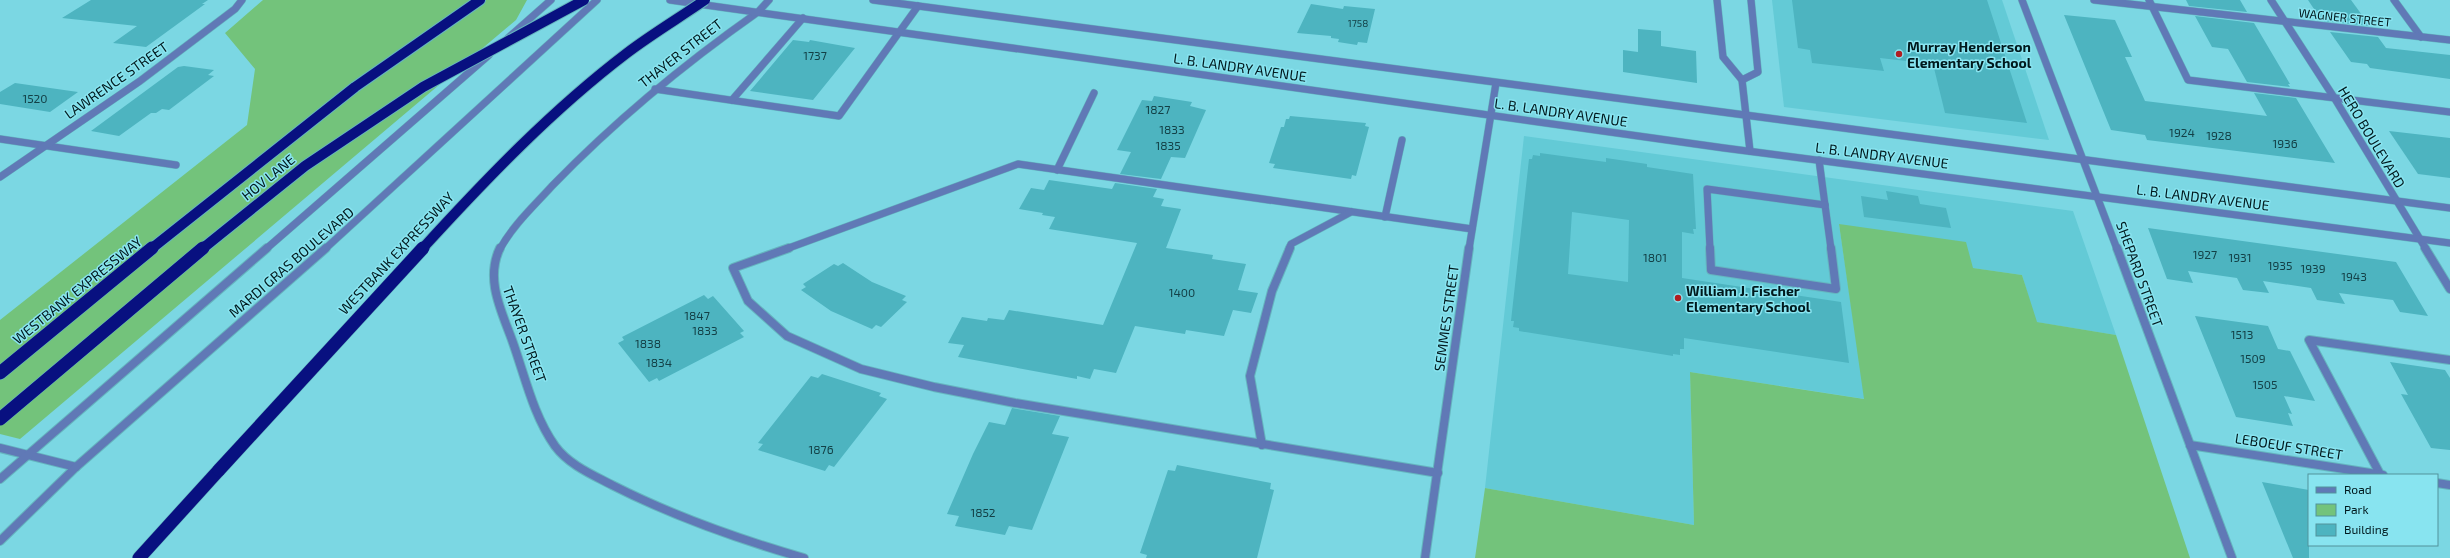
<svg xmlns="http://www.w3.org/2000/svg" width="2450" height="558" viewBox="0 0 2450 558" font-family="'Exo 2',sans-serif">
<style>
.built{fill:#63cad6}
.green{fill:#73c37b}
.building{fill:#4db4c0;fill-rule:evenodd}
.lines{fill:none;stroke-linecap:round;stroke-linejoin:round}
.service-far1-casing{stroke:#65b5bf;stroke-width:8}
.service-casing{stroke:#65b5bf;stroke-width:10}
.minor-far1-casing{stroke:#65b5bf;stroke-width:8}
.minor-casing{stroke:#65b5bf;stroke-width:10}
.tertiary-far1-casing{stroke:#65b5bf;stroke-width:8}
.tertiary-casing{stroke:#65b5bf;stroke-width:10}
.motorway-far1-casing{stroke:#65b5bf;stroke-width:12}
.motorway-casing{stroke:#65b5bf;stroke-width:14}
.service-far1{stroke:#6079b6;stroke-width:7}
.service{stroke:#6079b6;stroke-width:8}
.minor-far1{stroke:#6079b6;stroke-width:7}
.minor{stroke:#6079b6;stroke-width:8}
.tertiary-far1{stroke:#6079b6;stroke-width:7}
.tertiary{stroke:#6079b6;stroke-width:8}
.motorway-far1{stroke:#081080;stroke-width:10}
.motorway{stroke:#081080;stroke-width:13}
.motorway-bridge-far1-casing{stroke:#65b5bf;stroke-width:12;stroke-linecap:butt}
.motorway-bridge-casing{stroke:#65b5bf;stroke-width:14;stroke-linecap:butt}
.motorway-bridge-far1{stroke:#081080;stroke-width:10}
.motorway-bridge{stroke:#081080;stroke-width:13}
.poi-dot{fill:#b01e21;stroke:#88e4f0;stroke-width:1.5}
.labels{text-anchor:middle;dominant-baseline:central;stroke-width:3;stroke-linejoin:round;paint-order:stroke}
.far-number-label{font-size:10px;fill:#134046}
.far-street-label{font-size:12px;fill:#00191d;stroke:#88e4f0}
.number-label{font-size:12px;fill:#134046}
.poi-label{font-size:14px;font-weight:bold;fill:#00191d;stroke:#88e4f0;text-anchor:start}
.street-label{font-size:14px;fill:#00191d;stroke:#88e4f0}
</style>
<rect width="100%" height="100%" fill="#7bd7e3"/>
<g class="built">
<polygon points="1772,0 2002,0 2049,140 1784,107"/>
<polygon points="1524,136 2073,211 2116,335 2036,322 2022,275 1972,268 1839,224 1865,399 1690,372 1694,525 1485,488"/>
</g>
<g class="green">
<polygon points="263,0 527,0 516,20 20,439 0,434 0,320 247,125 255,69 225,33"/>
<polygon points="1839,224 1966,242 1973,268 2022,275 2037,322 2116,335 2190,558 1475,558 1485,488 1694,525 1690,372 1864,399"/>
</g>
<g class="building">
<polygon points="91,0 208,0 202,4 205,4 146,47 113,43 137,26 62,18"/>
<polygon points="1792,0 1987,0 2027,123 1945,113 1933,64 1880,58 1884,71 1812,63 1810,50 1798,48"/>
<polygon points="2186,0 2240,0 2247,12 2189,6"/>
<polygon points="2308,0 2351,0 2370,26 2322,21"/>
<polygon points="1311,4 1343,9 1344,6 1375,9 1367,43 1358,42 1357,45 1338,42 1339,39 1331,38 1331,36 1297,33"/>
<polygon points="2064,15 2115,20 2132,57 2125,57 2145,101 2267,116 2254,93 2296,98 2335,163 2147,140 2145,135 2111,130"/>
<polygon points="2195,16 2254,23 2290,84 2288,84 2290,87 2247,82 2228,49 2212,47"/>
<polygon points="1638,29 1661,31 1661,46 1696,51 1697,83 1623,72 1623,50 1638,52"/>
<polygon points="2330,32 2378,37 2386,48 2450,55 2450,79 2370,68 2367,64 2351,62"/>
<polygon points="793,40 809,42 810,40 855,48 813,100 750,91"/>
<polygon points="184,66 214,70 208,75 214,76 169,110 162,109 156,113 151,113 119,136 91,131 178,67"/>
<polygon points="15,83 78,92 50,112 0,104 0,92"/>
<polygon points="1154,96 1192,102 1190,106 1206,110 1185,158 1171,157 1161,179 1120,174 1131,152 1117,150 1142,100 1152,101"/>
<polygon points="1290,116 1366,123 1365,126 1369,127 1356,176 1352,175 1351,179 1273,168 1275,164 1269,163 1281,127 1284,127 1286,119 1289,119"/>
<polygon points="2389,131 2450,138 2450,178 2418,174"/>
<path d="M1540,153L1606,162V158L1647,164V167L1693,174L1696,229H1693L1694,234L1682,232V278L1841,302L1849,363L1684,338V349H1680V355L1673,354V356L1519,331V328L1513,327L1514,321H1511L1529,159H1532L1533,155L1540,156ZM1572,212L1629,220L1628,282L1568,274Z"/>
<polygon points="1049,180 1112,189 1115,183 1157,189 1153,197 1164,199 1161,206 1181,209 1166,248 1213,255 1212,259 1246,264 1238,290 1258,293 1251,313 1233,310 1224,336 1186,330 1185,334 1135,326 1116,373 1094,369 1090,379 1077,376 1077,379 958,357 964,345 948,343 962,317 987,321 988,318 1004,320 1009,310 1103,325 1137,243 1049,229 1055,217 1042,215 1043,213 1019,209 1031,188 1044,190"/>
<polygon points="1886,191 1918,196 1920,204 1946,208 1951,228 1864,217 1861,196 1888,200"/>
<polygon points="2148,228 2396,262 2428,316 2400,312 2393,300 2339,293 2345,304 2317,300 2311,288 2263,281 2269,293 2243,290 2237,278 2188,271 2193,283 2167,279"/>
<polygon points="843,263 872,282 906,296 902,300 907,302 881,327 876,325 872,329 831,311 801,290 806,287 803,284 834,264 838,266"/>
<polygon points="704,295 708,299 713,296 744,331 740,333 744,337 659,381 657,378 649,382 618,343 624,340 622,337"/>
<polygon points="2195,316 2268,326 2278,349 2290,351 2315,401 2284,396 2292,414 2288,413 2293,426 2236,417"/>
<polygon points="2390,362 2445,370 2450,378 2450,450 2431,448 2401,394 2408,395"/>
<polygon points="822,374 881,393 879,396 887,399 834,467 829,465 825,471 758,450 763,444 758,443 811,376 818,378"/>
<polygon points="1012,408 1060,416 1052,434 1069,437 1032,530 1009,526 1005,535 955,526 959,516 947,514 973,454 989,422 1005,425"/>
<polygon points="1177,465 1271,483 1270,489 1274,490 1257,558 1146,558 1147,555 1140,553 1168,470 1175,471"/>
<polygon points="2262,482 2309,490 2309,558 2293,558"/>
</g>
<g class="lines">
<defs>
<g id="service-far1">
<polyline points="2149,0 2188,80 2450,112"/>
<polyline points="2394,0 2421,37"/>
<polyline points="655,89 839,116 918,6"/>
<polyline points="732,100 803,18"/>
<polyline points="1819,160 1825,205"/>
<polyline points="1057,170 1094,93"/>
<polyline points="1825,205 1831,249"/>
<polyline points="1385,217 1402,140"/>
<polyline points="786,249 1018,164 1472,229"/>
<polyline points="1289,249 1291,244 1351,212"/>
<polyline points="1710,249 1707,189 1825,205"/>
</g>
<g id="service">
<polyline points="789,248 733,268 748,301 787,336 861,369 934,387 1015,403 1438,473"/>
<polyline points="1710,248 1711,270 1836,289 1831,248"/>
<polyline points="1262,445 1250,376 1272,291 1290,248"/>
<polyline points="2380,474 2309,340 2450,360"/>
</g>
<g id="minor-far1">
<polyline points="1717,0 1723,57 1742,80 1750,151"/>
<polyline points="2022,0 2117,249"/>
<polyline points="2094,0 2450,40"/>
<polyline points="2271,0 2335,99 2426,249"/>
<polyline points="1742,80 1758,72 1751,0"/>
<polyline points="0,139 176,165"/>
<polyline points="0,177 140,81 235,9 242,0"/>
<path d="M500,249C513,225 534,206 552,186C615,121 684,64 758,12L769,0"/>
<polyline points="1469,249 1496,83"/>
</g>
<g id="minor">
<path d="M500,248C485,279 501,310 512,340C525,376 533,415 555,446C569,465 593,475 612,485C673,516 738,539 804,558"/>
<polyline points="2117,248 2232,558"/>
<polyline points="2425,248 2450,289"/>
<polyline points="2190,445 2383,475"/>
<polyline points="0,448 76,467"/>
<polyline points="2437,483 2450,485"/>
<polyline points="1425,558 1469,248"/>
</g>
<g id="tertiary-far1">
<polyline points="670,0 1724,148 2450,243"/>
<polyline points="873,0 2450,208"/>
<polyline points="508,38 551,0"/>
<polyline points="266,249 489,55"/>
<polyline points="325,249 597,0"/>
</g>
<g id="tertiary">
<polyline points="0,479 267,248"/>
<polyline points="0,541 76,467 326,248"/>
</g>
<polyline id="motorway-far1" points="151,249 355,87 480,0"/>
<g id="motorway">
<polyline points="0,373 152,248"/>
<polyline points="139,558 219,470"/>
</g>
</defs>
<use href="#service-far1" class="service-far1-casing"/>
<use href="#service" class="service-casing"/>
<use href="#minor-far1" class="minor-far1-casing"/>
<use href="#minor" class="minor-casing"/>
<use href="#tertiary-far1" class="tertiary-far1-casing"/>
<use href="#tertiary" class="tertiary-casing"/>
<use href="#motorway-far1" class="motorway-far1-casing"/>
<use href="#motorway" class="motorway-casing"/>
<use href="#service-far1" class="service-far1"/>
<use href="#service" class="service"/>
<use href="#minor-far1" class="minor-far1"/>
<use href="#minor" class="minor"/>
<use href="#tertiary-far1" class="tertiary-far1"/>
<use href="#tertiary" class="tertiary"/>
<use href="#motorway-far1" class="motorway-far1"/>
<use href="#motorway" class="motorway"/>
<defs>
<g id="motorway-bridge-far1">
<polyline points="202,249 305,166 423,87 584,0"/>
<path d="M422,249C486,179 552,110 627,53C652,34 679,18 705,0"/>
</g>
<g id="motorway-bridge">
<polyline points="0,419 203,248"/>
<polyline points="219,470 423,248"/>
</g>
</defs>
<use href="#motorway-bridge-far1" class="motorway-bridge-far1-casing"/>
<use href="#motorway-bridge" class="motorway-bridge-casing"/>
<use href="#motorway-bridge-far1" class="motorway-bridge-far1"/>
<use href="#motorway-bridge" class="motorway-bridge"/>
</g>
<g class="poi-dot">
<circle cx="1899" cy="54" r="4"/>
<circle cx="1678" cy="298" r="4"/>
</g>
<g class="labels">
<g class="far-number-label">
<text x="1358" y="23">1758</text>
</g>
<g class="far-street-label">
<text transform="translate(2345 17) rotate(6)">WAGNER STREET</text>
</g>
<g class="number-label">
<text x="815" y="55">1737</text>
<text x="35" y="98">1520</text>
<text x="1158" y="109">1827</text>
<text x="1172" y="129">1833</text>
<text x="2182" y="132">1924</text>
<text x="2219" y="135">1928</text>
<text x="2285" y="143">1936</text>
<text x="1168" y="145">1835</text>
<text x="2205" y="254">1927</text>
<text x="1655" y="257">1801</text>
<text x="2240" y="257">1931</text>
<text x="2280" y="265">1935</text>
<text x="2313" y="268">1939</text>
<text x="2354" y="276">1943</text>
<text x="1182" y="292">1400</text>
<text x="697" y="315">1847</text>
<text x="705" y="330">1833</text>
<text x="2242" y="334">1513</text>
<text x="648" y="343">1838</text>
<text x="2253" y="358">1509</text>
<text x="659" y="362">1834</text>
<text x="2265" y="384">1505</text>
<text x="821" y="449">1876</text>
<text x="983" y="512">1852</text>
</g>
<g class="poi-label">
<text x="1907" y="46">Murray Henderson<tspan x="1907" dy="16">Elementary School</tspan></text>
<text x="1686" y="290">William J. Fischer<tspan x="1686" dy="16">Elementary School</tspan></text>
</g>
<g class="street-label">
<text transform="translate(680 53) rotate(-38)">THAYER STREET</text>
<text transform="translate(1240 67) rotate(8)">L. B. LANDRY AVENUE</text>
<text transform="translate(116 80) rotate(-35)">LAWRENCE STREET</text>
<text transform="translate(1561 112) rotate(8)">L. B. LANDRY AVENUE</text>
<text transform="translate(2372 137) rotate(59)">HERO BOULEVARD</text>
<text transform="translate(1882 155) rotate(7)">L. B. LANDRY AVENUE</text>
<text transform="translate(268 177) rotate(-39)">HOV LANE</text>
<text transform="translate(2203 197) rotate(7)">L. B. LANDRY AVENUE</text>
<text transform="translate(396 253) rotate(-47)">WESTBANK EXPRESSWAY</text>
<text transform="translate(291 262) rotate(-41)">MARDI GRAS BOULEVARD</text>
<text transform="translate(2140 274) rotate(70)">SHEPARD STREET</text>
<text transform="translate(77 290) rotate(-39)">WESTBANK EXPRESSWAY</text>
<text transform="translate(1446 318) rotate(-82)">SEMMES STREET</text>
<text transform="translate(525 334) rotate(70)">THAYER STREET</text>
<text transform="translate(2289 446) rotate(9)">LEBOEUF STREET</text>
</g>
</g>
<rect x="2308" y="474" width="130" height="72" fill="#88e4f0" stroke="#52939c"/>
<rect x="2316" y="487" width="20" height="6" fill="#6079b6" stroke="#52939c"/>
<text x="2344" y="494" font-size="12" fill="#00191d">Road</text>
<rect x="2316" y="504" width="20" height="12" fill="#73c37b" stroke="#52939c"/>
<text x="2344" y="514" font-size="12" fill="#00191d">Park</text>
<rect x="2316" y="524" width="20" height="12" fill="#4db4c0" stroke="#52939c"/>
<text x="2344" y="534" font-size="12" fill="#00191d">Building</text>
</svg>
